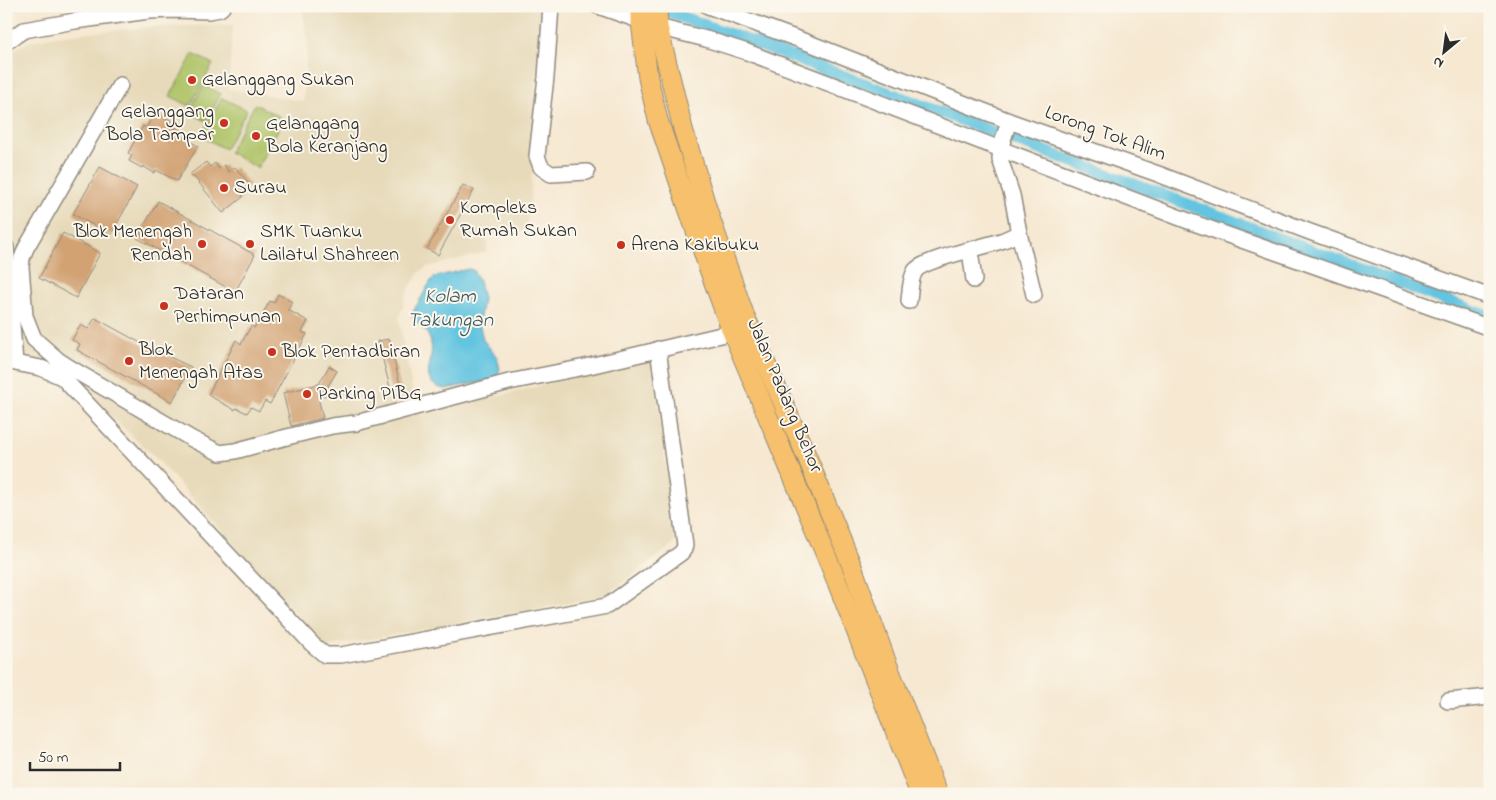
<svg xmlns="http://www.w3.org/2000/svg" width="1496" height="800" viewBox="0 0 1496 800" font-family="'Indie Flower',sans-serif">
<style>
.built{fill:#e7daba}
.green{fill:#afc367;stroke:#6d7749}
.water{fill:#62c4e0;stroke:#467886}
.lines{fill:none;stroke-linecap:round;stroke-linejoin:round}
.canal{stroke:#62c4e0;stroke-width:12}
.building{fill:#d2a273}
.minor-casing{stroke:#908a7e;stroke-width:18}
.major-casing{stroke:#908a7e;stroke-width:21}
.minor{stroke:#fff;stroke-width:15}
.major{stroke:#f7c06c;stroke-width:19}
.poi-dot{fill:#c8321e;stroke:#fbf7ec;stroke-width:2}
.labels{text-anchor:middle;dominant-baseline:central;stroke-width:4;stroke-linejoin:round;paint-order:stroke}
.poi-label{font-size:20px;fill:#2b2b2b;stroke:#fbf7ec;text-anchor:start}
.street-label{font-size:20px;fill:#2b2b2b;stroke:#fbf7ec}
.water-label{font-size:21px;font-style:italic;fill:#3c5961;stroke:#fbf7ec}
</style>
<rect width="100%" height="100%" fill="#fbf7ec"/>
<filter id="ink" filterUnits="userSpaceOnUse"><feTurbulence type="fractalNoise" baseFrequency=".02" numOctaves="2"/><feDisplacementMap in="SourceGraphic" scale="10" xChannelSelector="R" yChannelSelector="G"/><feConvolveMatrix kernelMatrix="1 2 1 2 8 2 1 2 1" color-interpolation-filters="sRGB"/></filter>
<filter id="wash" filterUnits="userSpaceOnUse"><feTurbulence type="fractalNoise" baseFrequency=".0096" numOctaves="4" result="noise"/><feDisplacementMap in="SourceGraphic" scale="20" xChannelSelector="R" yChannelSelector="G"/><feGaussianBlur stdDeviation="1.12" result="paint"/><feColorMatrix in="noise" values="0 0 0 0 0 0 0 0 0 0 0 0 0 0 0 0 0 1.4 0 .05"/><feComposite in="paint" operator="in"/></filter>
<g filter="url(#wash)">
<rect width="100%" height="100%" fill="#f6e8d1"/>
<polygon class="built" points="302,6 540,6 531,194 526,231 497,233 487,237 487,252 428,267 420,271 406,295 399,319 413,394 420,415 653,358 675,543 603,597 326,647 159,461 62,370 22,358 6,159 6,51 15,49 28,42 55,36 83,33 151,27 233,25 228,89 303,101 308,44"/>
<g class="green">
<polygon points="193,54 213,64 190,106 170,96"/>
<polygon points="204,85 221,94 206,121 189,112"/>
<polygon points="222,98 247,110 225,149 201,136"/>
<polygon points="255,104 284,119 257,168 229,152"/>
</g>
<path class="water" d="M468,269L473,270L479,282L483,299L479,322L483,340L497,357L500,369L497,376L491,380L445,389C416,383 435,362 431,343C429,332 420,326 413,318L414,310L431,281L435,277Z"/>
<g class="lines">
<polyline class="canal" points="651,6 771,49 1490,317"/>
</g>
<g id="blocks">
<g class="building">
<polygon points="155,112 172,122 170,125 181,131 179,135 198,146 177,181 156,170 154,173 143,166 142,168 129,161 132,155 128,153 143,126 146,128"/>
<polygon points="206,162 210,167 215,163 219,169 224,165 229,172 235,167 250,185 243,190 245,192 242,195 243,197 223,213 195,178 189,175"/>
<polygon points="100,167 137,187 111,235 73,214"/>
<polygon points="463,185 474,190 438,255 427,249"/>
<polygon points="158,201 255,255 235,292 137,238"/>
<polygon points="63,233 100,253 76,298 39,278"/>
<polygon points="278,294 292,302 288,310 308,321 302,332 307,334 270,404 265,401 259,411 251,407 247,413 236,408 235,410 208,395 236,340 241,344 251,326 254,328 270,301 274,303"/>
<polygon points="95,318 148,347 191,367 172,402 77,350 80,344 72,340 77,331 81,325 88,329"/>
<polygon points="389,339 402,393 392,395 378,341"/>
<polygon points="329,366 337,371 328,386 330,394 318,397 323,418 291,426 283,393 319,384"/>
</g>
</g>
</g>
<g filter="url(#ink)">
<use href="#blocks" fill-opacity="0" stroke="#908a7e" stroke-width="1"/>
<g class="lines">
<defs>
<g id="minor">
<polyline points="551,6 546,77 537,156 541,167 551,174 587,172"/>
<polyline points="598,6 641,21"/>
<polyline points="708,6 814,45 1009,121 1158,174 1310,232 1490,297"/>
<polyline points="658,27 706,39 747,52 1191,222 1490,328"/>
<polyline points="6,42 24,30 75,21 149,11 173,10 209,11 220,9 223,6"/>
<polyline points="120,85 26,248 22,258 21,267 25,316 34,339 58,360 72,369 192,439 220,453 235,451 283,438 332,426 356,423 509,382 585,367 721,335 731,329"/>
<polyline points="1019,233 1034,295"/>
<polyline points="6,247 15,363 41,368 62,377 312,644 325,655 341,655 607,606 681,553 684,549 685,545 658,349"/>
<polyline points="970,250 974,280"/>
<path d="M909,301C910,293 910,279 915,271C924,259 984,247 1001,241C1007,239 1013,236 1019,233L1012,195L1000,159L1001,146L1009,121"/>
<polyline points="1448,701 1490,697"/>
</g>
<g id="major">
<polyline points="639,6 648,78 658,120 709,269 731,329 833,572 920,794"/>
<polyline points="657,6 658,27 683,129 708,212 744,314 807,457 853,569 886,661 938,794"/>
</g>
</defs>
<use href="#minor" class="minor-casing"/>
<use href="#major" class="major-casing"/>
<use href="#minor" class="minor"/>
<use href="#major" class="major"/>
</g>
</g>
<g class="poi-dot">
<circle cx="192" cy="80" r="5"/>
<circle cx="224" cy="123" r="5"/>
<circle cx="256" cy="136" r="5"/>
<circle cx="224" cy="188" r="5"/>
<circle cx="450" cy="220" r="5"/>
<circle cx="202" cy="244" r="5"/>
<circle cx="250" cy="244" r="5"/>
<circle cx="621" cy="245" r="5"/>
<circle cx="164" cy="306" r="5"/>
<circle cx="272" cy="352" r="5"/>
<circle cx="129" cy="361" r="5"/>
<circle cx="307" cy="394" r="5"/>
</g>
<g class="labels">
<g class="poi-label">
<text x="202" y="80">Gelanggang Sukan</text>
<text x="214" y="112" text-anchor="end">Gelanggang<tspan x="214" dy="23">Bola Tampar</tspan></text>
<text x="266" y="124">Gelanggang<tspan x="266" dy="23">Bola Keranjang</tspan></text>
<text x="234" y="188">Surau</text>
<text x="460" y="208">Kompleks<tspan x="460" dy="23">Rumah Sukan</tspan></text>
<text x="192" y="232" text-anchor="end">Blok Menengah<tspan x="192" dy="23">Rendah</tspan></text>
<text x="260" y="232">SMK Tuanku<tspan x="260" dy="23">Lailatul Shahreen</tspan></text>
<text x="631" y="245">Arena Kakibuku</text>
<text x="174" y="294">Dataran<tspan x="174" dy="23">Perhimpunan</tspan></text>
<text x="139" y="350">Blok<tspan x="139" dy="23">Menengah Atas</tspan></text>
<text x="282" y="352">Blok Pentadbiran</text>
<text x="317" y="394">Parking PIBG</text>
</g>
<g class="street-label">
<text transform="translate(1105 134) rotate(20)">Lorong Tok Alim</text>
<text transform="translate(784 396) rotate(67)">Jalan Padang Behor</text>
</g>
<g class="water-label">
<text x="450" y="297">Kolam<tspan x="450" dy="24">Takungan</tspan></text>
</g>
</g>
<rect width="1496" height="800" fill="none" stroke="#fbf7ec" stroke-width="25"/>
<g transform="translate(1444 52) rotate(209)" stroke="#fbf7ec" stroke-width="4" paint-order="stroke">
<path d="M0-4L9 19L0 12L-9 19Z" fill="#2b2b2b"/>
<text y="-8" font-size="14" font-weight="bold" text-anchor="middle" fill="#2b2b2b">N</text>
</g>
<path d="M30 762v8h90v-8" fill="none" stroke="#2b2b2b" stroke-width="2.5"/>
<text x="38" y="762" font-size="15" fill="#2b2b2b" stroke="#fbf7ec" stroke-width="4" paint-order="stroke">50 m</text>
</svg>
